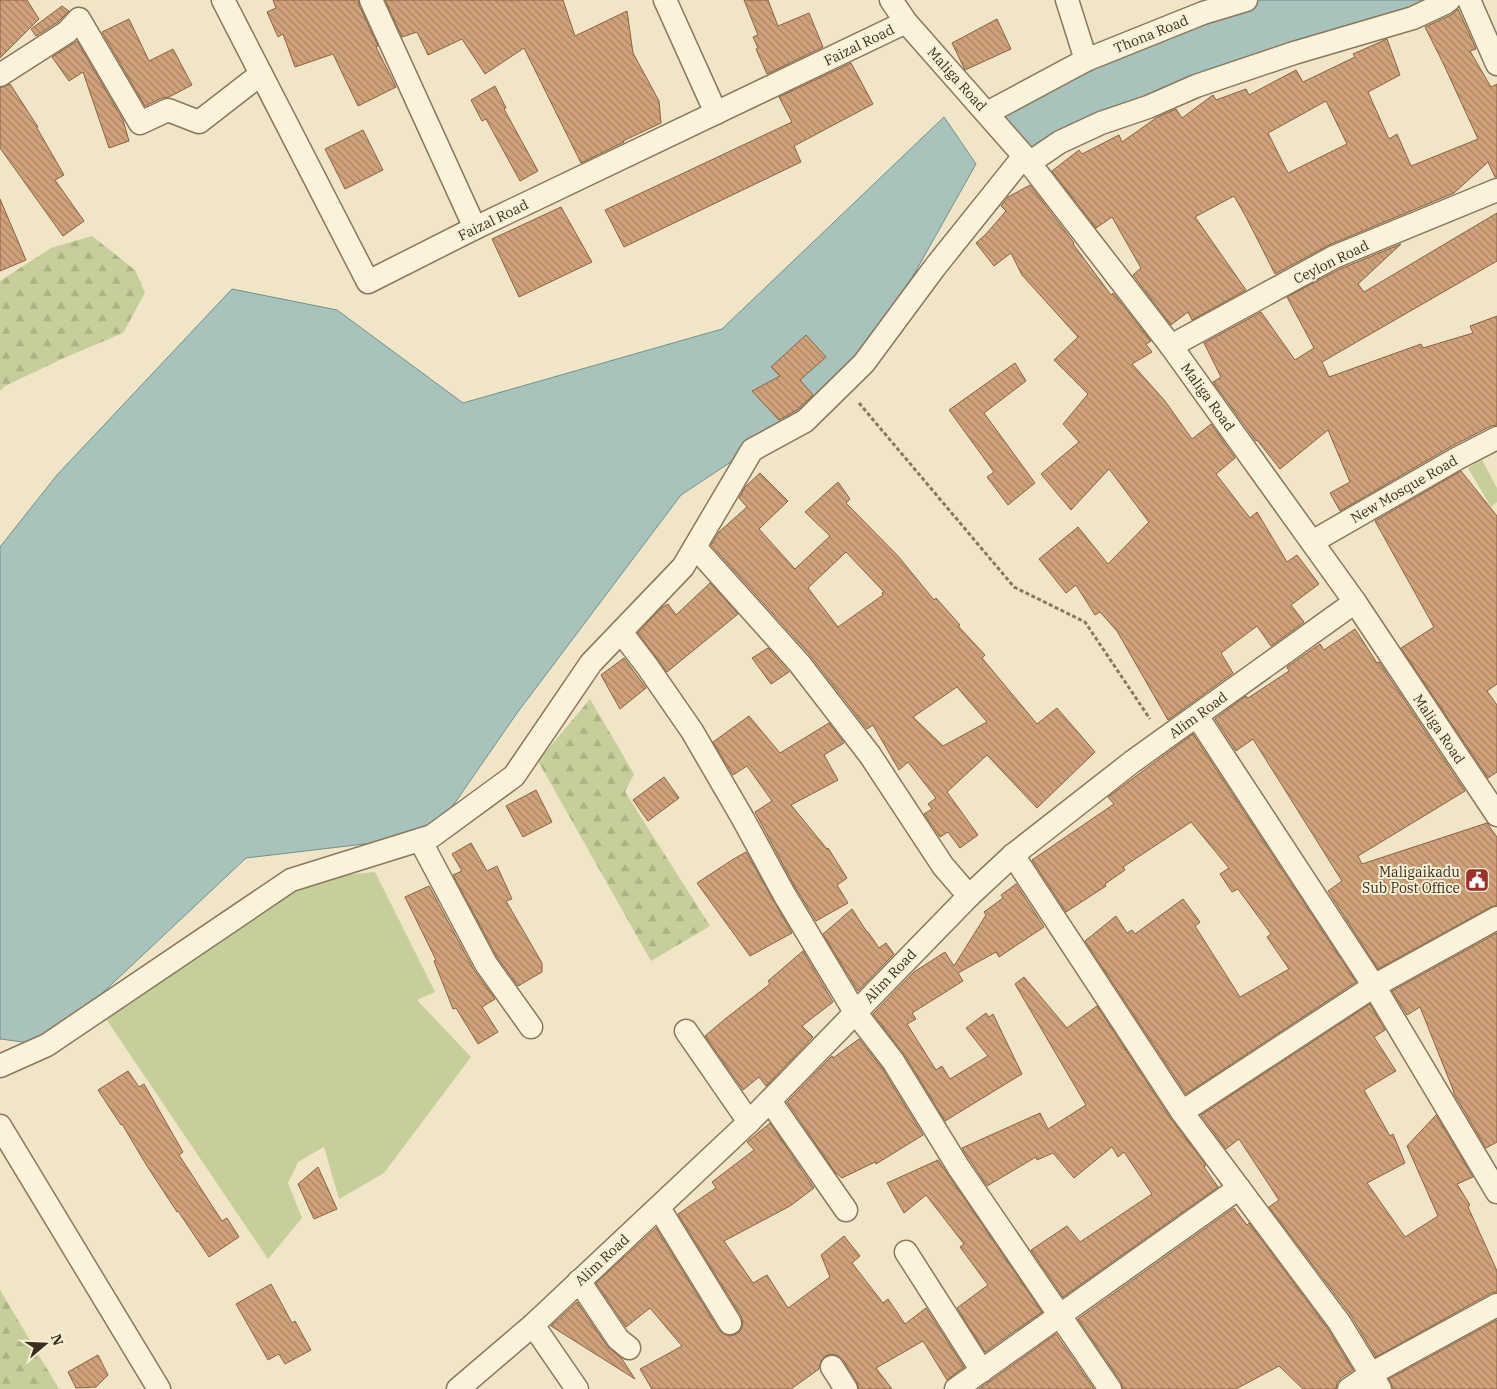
<svg xmlns="http://www.w3.org/2000/svg" width="1497" height="1389" viewBox="0 0 1497 1389" font-family="'IBM Plex Serif',serif">
<style>
.green{fill:#c6cf99}
.forest{fill:url(#forest-firs)}
.water{fill:#a7c3bc;stroke:#6d928b}
.building{fill:url(#building-back-hatch);stroke:#8c6240;fill-rule:evenodd}
.lines{fill:none;stroke-linecap:round;stroke-linejoin:round}
.street-casing{stroke:#8c775b;stroke-width:25}
.path{stroke:#8c775b;stroke-width:3;stroke-dasharray:4 2.5;stroke-linecap:butt}
.street{stroke:#faf2da;stroke-width:22}
.labels{text-anchor:middle;dominant-baseline:central;stroke-width:4;stroke-linejoin:round;paint-order:stroke}
.street-label{font-size:14px;fill:#3c2e1f;stroke:#f7efd6}
.poi-label{font-size:14px;fill:#3c2e1f;stroke:#f7efd6;text-anchor:end}
</style>
<defs>
<pattern id="forest-firs" width="22" height="20" patternUnits="userSpaceOnUse" patternTransform="scale(1.25)"><rect width="22" height="20" fill="#c6cf99"/><path d="M5 1l3.5 6h-7zM16 11l3.5 6h-7z" fill="#abb283"/></pattern>
<pattern id="building-back-hatch" width="6" height="6" patternUnits="userSpaceOnUse" patternTransform="scale(1.25)"><rect width="6" height="6" fill="#cfa27a"/><path d="M-1 5l2 2M0 0l6 6M5-1l2 2" fill="none" stroke="#a98463"/></pattern>
</defs>
<rect width="100%" height="100%" fill="#f0e5c6"/>
<g class="green">
<polygon points="1482,460 1497,488 1497,502 1491,507 1468,468"/>
<polygon points="375,872 435,992 417,1000 471,1057 384,1173 339,1199 324,1147 298,1162 288,1183 302,1218 268,1259 104,1016 291,880"/>
</g>
<g class="forest">
<polygon points="92,236 135,270 145,293 123,333 64,358 5,386 0,391 0,281 51,248"/>
<polygon points="590,699 634,774 625,792 710,926 651,961 538,761"/>
<polygon points="0,1290 59,1389 0,1389"/>
</g>
<g class="water">
<polygon points="1246,0 1449,0 1029,158 987,113"/>
<polygon points="944,117 976,164 864,363 785,426 681,495 517,713 432,836 246,858 47,1045 0,1039 0,547 57,475 232,289 337,310 463,403 722,329"/>
</g>
<g class="building">
<polygon points="0,0 27,0 39,19 0,58"/>
<polygon points="273,0 358,0 359,5 378,46 376,47 396,87 358,106 333,54 295,67 283,34 278,37 267,12 276,8"/>
<polygon points="385,0 563,0 575,36 627,11 633,53 659,101 661,123 623,141 624,142 581,163 524,48 485,74 462,39 428,55 417,32 402,37"/>
<polygon points="744,0 768,0 778,26 809,13 823,47 767,74 756,49 758,48 753,37 758,35"/>
<polygon points="62,6 69,11 58,22 36,36 31,29"/>
<path d="M1458,9L1476,49L1470,51L1491,87L1497,84V177H1495L1488,162L1454,193L1329,245L1275,274L1246,217L1234,196L1195,217L1246,290L1192,320L1188,312L1171,325L1133,275L1141,268L1112,217L1096,228L1052,171L1079,150L1082,154L1119,135L1122,142L1156,118L1176,109L1182,118L1213,95L1216,100L1246,89L1249,95L1296,70L1303,82L1355,57L1353,54L1387,39L1400,75L1368,92L1389,139L1397,134L1411,166L1478,139L1444,65L1425,27L1451,15ZM1326,101L1347,144L1288,173L1268,133Z"/>
<polygon points="129,19 149,61 173,49 192,85 169,97 162,98 145,106 102,32"/>
<polygon points="997,19 1011,49 965,70 952,43"/>
<polygon points="77,41 123,120 129,141 109,148 83,72 69,81 52,57"/>
<polygon points="851,63 873,104 794,146 801,162 624,247 605,210 792,122 779,97"/>
<polygon points="10,84 38,127 37,128 64,175 55,180 84,221 63,236 0,148 0,88"/>
<polygon points="495,86 506,108 504,109 538,171 520,181 486,119 482,121 471,100"/>
<polygon points="363,130 383,170 345,189 325,149"/>
<polygon points="1030,185 1074,243 1073,244 1111,295 1113,293 1151,341 1146,344 1152,352 1132,364 1165,401 1192,439 1211,424 1235,458 1216,474 1250,518 1257,512 1287,562 1297,555 1319,584 1291,605 1304,622 1271,646 1257,626 1221,653 1233,673 1168,720 1117,631 1100,612 1095,615 1076,585 1066,593 1039,559 1078,527 1108,564 1149,522 1109,469 1071,510 1041,474 1079,442 1063,424 1088,394 1054,360 1078,337 1022,275 1011,253 994,266 976,243 986,234 1006,211 1001,206 1008,197"/>
<polygon points="0,199 26,260 0,271"/>
<polygon points="561,207 592,262 519,297 492,239"/>
<polygon points="1497,213 1497,261 1322,362 1329,377 1421,344 1423,348 1473,333 1470,326 1497,316 1497,425 1491,426 1452,446 1340,511 1330,493 1350,482 1328,430 1280,469 1257,440 1256,441 1213,382 1221,377 1204,343 1261,312 1295,360 1314,348 1287,297 1340,269 1401,244 1358,284 1364,292"/>
<polygon points="806,335 826,357 800,380 813,395 797,410 779,420 752,391 780,376 771,367"/>
<polygon points="1015,363 1026,381 984,413 1035,483 1008,505 987,477 994,472 949,410"/>
<polygon points="1461,471 1497,516 1497,684 1487,691 1497,705 1497,772 1488,778 1401,648 1434,627 1375,521"/>
<path d="M760,473L788,501L759,529L795,569L830,536L805,512L838,482L850,499L846,503L898,556L934,600L936,598L960,625L958,626L985,655L982,658L1037,724L1057,708L1095,752L1037,808L987,755L947,792L978,835L960,848L948,832L940,837L924,814L932,809L928,804L936,798L908,762L899,770L873,725L867,729L809,654L711,545L719,532L747,507L739,498L745,487ZM846,552L884,592L882,593L883,595L838,627L808,588ZM957,687L987,722L943,746L913,717Z"/>
<polygon points="710,583 738,614 667,672 638,633 661,608 668,604 676,615"/>
<polygon points="1355,629 1377,663 1379,662 1465,791 1358,856 1362,864 1487,823 1497,837 1497,905 1491,907 1378,969 1328,891 1342,881 1253,739 1236,751 1215,719 1246,696 1248,698 1289,671 1287,667 1320,644 1324,650"/>
<polygon points="768,648 789,672 771,684 752,658"/>
<polygon points="624,658 646,688 620,709 601,675"/>
<polygon points="749,716 780,753 829,723 844,743 824,755 838,780 791,805 827,849 828,848 847,878 837,885 848,903 816,921 795,887 755,812 772,801 747,766 733,775 713,742"/>
<polygon points="1193,734 1356,982 1186,1094 1085,941 1116,916 1127,933 1132,930 1135,934 1183,899 1200,922 1195,926 1240,997 1289,969 1267,937 1271,934 1238,889 1232,892 1220,874 1229,868 1191,822 1123,867 1125,870 1105,884 1106,886 1066,912 1032,860 1114,804 1108,797"/>
<polygon points="664,777 679,798 648,821 633,800"/>
<polygon points="536,790 552,822 523,837 506,806"/>
<polygon points="471,843 487,871 497,866 512,899 506,901 542,963 542,972 518,986 497,957 453,875 462,871 452,854"/>
<polygon points="746,852 792,933 750,956 697,883 732,860"/>
<polygon points="1016,884 1044,927 999,957 996,952 958,973 963,981 912,1013 916,1019 907,1024 936,1070 942,1066 950,1079 988,1056 966,1028 986,1013 989,1017 993,1014 1022,1074 945,1121 904,1054 873,1014 914,972 945,952 954,966 986,915 984,912 1003,898 1001,895"/>
<polygon points="429,886 474,970 495,999 482,1007 498,1032 478,1044 456,1008 453,1009 434,961 436,960 405,897"/>
<polygon points="852,909 867,932 868,932 879,948 886,943 894,954 858,991 823,934"/>
<polygon points="1497,933 1497,1142 1486,1148 1453,1092 1454,1092 1420,1007 1407,1015 1392,991"/>
<polygon points="803,951 833,1002 802,1026 813,1037 766,1086 759,1077 743,1090 705,1036 725,1019 770,984 768,981"/>
<polygon points="1024,977 1067,1028 1097,1006 1171,1119 1206,1165 1204,1167 1218,1187 1063,1297 1031,1250 1067,1226 1080,1242 1152,1194 1124,1152 1118,1157 1112,1147 1074,1178 1053,1153 1037,1160 1036,1157 987,1186 962,1148 1040,1113 1048,1129 1086,1105 1015,984"/>
<polygon points="1370,1004 1385,1030 1374,1037 1396,1071 1364,1090 1390,1136 1393,1134 1405,1163 1367,1183 1405,1237 1438,1216 1407,1146 1436,1115 1473,1177 1457,1184 1470,1205 1468,1207 1497,1271 1497,1292 1491,1293 1376,1357 1350,1314 1269,1207 1279,1200 1239,1139 1226,1149 1201,1115"/>
<polygon points="859,1039 882,1068 923,1135 876,1164 875,1162 842,1178 835,1172 787,1102 832,1056 833,1058"/>
<polygon points="128,1071 139,1087 144,1084 183,1152 179,1155 222,1221 227,1218 239,1237 209,1257 178,1211 177,1212 147,1166 122,1124 121,1125 98,1090"/>
<polygon points="770,1123 814,1188 790,1206 724,1241 753,1283 767,1275 788,1308 830,1277 821,1255 844,1236 860,1256 852,1263 883,1303 888,1299 905,1324 926,1308 964,1367 947,1380 923,1341 876,1368 892,1389 859,1389 857,1382 843,1360 838,1356 832,1354 825,1356 821,1361 819,1369 791,1389 652,1389 640,1369 682,1346 650,1308 626,1327 596,1283 656,1228 719,1330 723,1334 730,1336 737,1334 741,1330 743,1323 741,1316 678,1214 716,1188 712,1182 754,1150 747,1142"/>
<polygon points="938,1160 1042,1312 985,1352 957,1308 988,1285 960,1247 964,1244 926,1195 904,1213 887,1183"/>
<polygon points="318,1167 337,1209 314,1219 298,1184"/>
<polygon points="1234,1208 1247,1225 1249,1223 1328,1329 1353,1370 1341,1378 1337,1383 1336,1389 1303,1389 1279,1366 1236,1389 1123,1389 1121,1382 1078,1319"/>
<polygon points="271,1284 292,1323 295,1321 311,1350 285,1364 279,1354 268,1360 236,1304"/>
<polygon points="577,1302 607,1346 622,1359 635,1379 551,1326"/>
<polygon points="1497,1320 1497,1389 1393,1389 1389,1379"/>
<polygon points="1056,1334 1094,1389 979,1389 989,1382"/>
<polygon points="98,1355 108,1375 96,1387 76,1388 68,1372"/>
</g>
<g class="lines">
<defs>
<g id="street">
<polyline points="223,0 368,282 475,228 906,22"/>
<polyline points="371,0 475,228"/>
<polyline points="665,0 716,113"/>
<polyline points="891,0 906,22 1024,156 1171,346 1355,602 1497,815"/>
<polyline points="1067,0 1086,60"/>
<polyline points="1469,0 1497,64"/>
<polyline points="0,75 67,32 79,19 140,123 168,110 199,122 261,74"/>
<polyline points="987,113 1086,60 1203,13 1246,0"/>
<polyline points="1029,163 1060,142 1101,123 1148,107 1196,86 1294,53 1413,18 1445,3 1449,0"/>
<polyline points="1171,346 1334,257 1497,190"/>
<polyline points="1312,542 1458,458 1497,438"/>
<polyline points="695,547 799,663 870,755 943,866 969,896"/>
<polyline points="621,632 647,666 692,731 742,817 784,894 855,1012 893,1061 959,1168 1110,1389"/>
<polyline points="1197,716 1374,986 1497,1192"/>
<polyline points="420,840 486,964 531,1027"/>
<polyline points="1013,855 1182,1112 1339,1322 1380,1389"/>
<polyline points="686,1031 749,1122"/>
<polyline points="0,1066 47,1045 291,880 432,836 514,776 591,663 683,567 752,450 805,421 864,363 935,267 1024,156"/>
<polyline points="770,1101 846,1210"/>
<polyline points="1182,1112 1374,986 1497,918"/>
<polyline points="0,1126 159,1389"/>
<polyline points="659,1208 730,1323"/>
<polyline points="906,1252 982,1371"/>
<polyline points="579,1281 618,1339 629,1348"/>
<polyline points="533,1325 577,1389"/>
<polyline points="832,1367 846,1389"/>
<polyline points="458,1389 533,1325 749,1122 969,896 1013,855 1132,762 1355,602"/>
<polyline points="956,1389 1239,1188"/>
<polyline points="1349,1389 1371,1374 1497,1305"/>
</g>
</defs>
<use href="#street" class="street-casing"/>
<polyline class="path" points="859,403 1014,587 1085,622 1150,719"/>
<use href="#street" class="street"/>
</g>
<defs>
<symbol id="civic-square" viewBox="-11 -11 22 22"><rect x="-9" y="-9" width="18" height="18" rx="4" fill="#9d2e28" stroke="#f7efd6"/><path d="M-.6-6.5H3V-4.5H.6V-3L4-1V1h2V6H-6V1h2V-1L-.6-3ZM-1.2 2.5V6h2.4V2.5Z" fill="#fff"/></symbol>
</defs>
<g fill-rule="evenodd">
<use href="#civic-square" x="1463" y="866" width="28" height="28"/>
</g>
<g class="labels">
<g class="street-label">
<text transform="translate(1151 34) rotate(-22)">Thona Road</text>
<text transform="translate(859 45) rotate(-26)">Faizal Road</text>
<text transform="translate(957 79) rotate(48)">Maliga Road</text>
<text transform="translate(493 220) rotate(-26)">Faizal Road</text>
<text transform="translate(1331 262) rotate(-26)">Ceylon Road</text>
<text transform="translate(1208 397) rotate(54)">Maliga Road</text>
<text transform="translate(1404 489) rotate(-30)">New Mosque Road</text>
<text transform="translate(1198 715) rotate(-36)">Alim Road</text>
<text transform="translate(1439 729) rotate(56)">Maliga Road</text>
<text transform="translate(890 976) rotate(-46)">Alim Road</text>
<text transform="translate(602 1260) rotate(-43)">Alim Road</text>
</g>
<g class="poi-label">
<text x="1460" y="872">Maligaikadu<tspan x="1460" dy="16">Sub Post Office</tspan></text>
</g>
</g>
<g transform="translate(45 1344) rotate(71)" stroke="#f7efd6" stroke-width="4" paint-order="stroke">
<path d="M0-4L9 19L0 12L-9 19Z" fill="#3c2e1f"/>
<text y="-8" font-size="14" font-weight="bold" text-anchor="middle" fill="#3c2e1f">N</text>
</g>
</svg>
